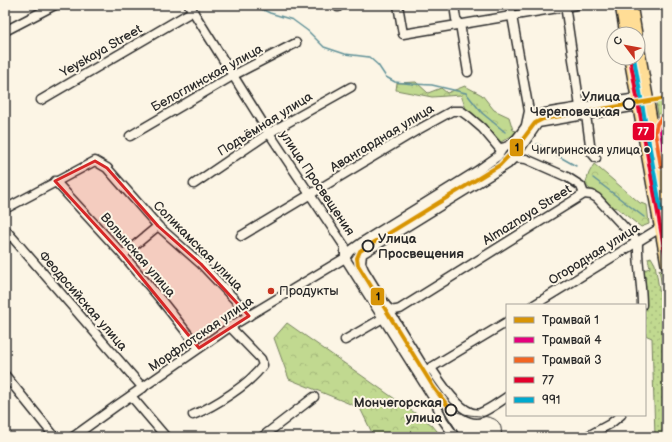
<svg xmlns="http://www.w3.org/2000/svg" width="672" height="442" viewBox="0 0 672 442" font-family="'Balsamiq Sans',sans-serif">
<style>
.green{fill:url(#green-dots);stroke:#76825e}
.forest{fill:url(#forest-crowns);stroke:#76825e}
.lines{fill:none;stroke-linecap:round;stroke-linejoin:round}
.stream{stroke:#629299;stroke-width:1.5}
.minor-casing{stroke:#2b2b2b;stroke-width:11}
.highway-casing{stroke:#2b2b2b;stroke-width:14}
.minor{stroke:#fcf5e5;stroke-width:8}
.highway{stroke:#ffdd96;stroke-width:11}
.tram{stroke:#2b2b2b;stroke-width:1}
.bus-1-casing{stroke:#fcf5e5;stroke-width:7}
.bus-2-casing{stroke:#fcf5e5;stroke-width:7}
.bus-1{stroke:#e4002b;stroke-width:4}
.bus-2{stroke:#00a9ce;stroke-width:4}
.tram-1-casing{stroke:#fcf5e5;stroke-width:7}
.tram-2-casing{stroke:#fcf5e5;stroke-width:7}
.tram-3-casing{stroke:#fcf5e5;stroke-width:7}
.tram-1{stroke:#d89406;stroke-width:4}
.tram-2{stroke:#e5007d;stroke-width:4}
.tram-3{stroke:#f26522;stroke-width:4}
.marked{fill:#d62828;fill-opacity:0.2;stroke:#d62828;stroke-width:3;stroke-linejoin:round}
.stop-dot{fill:#fcf5e5;stroke:#2b2b2b;stroke-width:2}
.bus-dot{fill:#2b2b2b;stroke:#fcf5e5;stroke-width:1.5}
.poi-dot{fill:#c8321e;stroke:#fcf5e5;stroke-width:1.5}
.labels{text-anchor:middle;dominant-baseline:central;stroke-width:4;stroke-linejoin:round;paint-order:stroke}
.bus-label{font-size:12px;fill:#2b2b2b;stroke:#fcf5e5;text-anchor:end}
.street-label{font-size:13px;fill:#2b2b2b;stroke:#fcf5e5}
.stop-label{font-size:13px;font-weight:bold;fill:#2b2b2b;stroke:#fcf5e5;text-anchor:end}
.poi-label{font-size:13px;fill:#2b2b2b;stroke:#fcf5e5;text-anchor:start}
.line-badge{stroke:#fcf5e5;stroke-width:1.5}
.badge-label{font-size:11px;text-anchor:middle;font-weight:bold;fill:#fff}
.pale-badge-label{font-size:11px;text-anchor:middle;font-weight:bold;fill:#111}
</style>
<defs>
<pattern id="green-dots" width="8" height="8" patternUnits="userSpaceOnUse"><rect width="8" height="8" fill="#c1d990"/><path d="M2 2h.1M6 6h.1" fill="none" stroke="#a6ba7c" stroke-width="1.8" stroke-linecap="round"/></pattern>
<pattern id="forest-crowns" width="20" height="18" patternUnits="userSpaceOnUse"><rect width="20" height="18" fill="#c1d990"/><path d="M2 6a3 3 0 1 1 6 0M12 15a3 3 0 1 1 6 0" fill="none" stroke="#a6ba7c"/></pattern>
</defs>
<rect width="100%" height="100%" fill="#fcf5e5"/>
<filter id="ink" filterUnits="userSpaceOnUse"><feTurbulence type="fractalNoise" baseFrequency=".025" numOctaves="2"/><feDisplacementMap in="SourceGraphic" scale="8" xChannelSelector="R" yChannelSelector="G"/><feConvolveMatrix kernelMatrix="1 2 1 2 8 2 1 2 1" color-interpolation-filters="sRGB"/></filter>
<g filter="url(#ink)">
<g class="green">
<polygon points="667,101 667,119 660,127 656,102"/>
<polygon points="651,257 655,264 667,338 667,437 655,437 652,338 645,335 643,270 650,268 648,258"/>
<polygon points="659,269 662,272 667,298 667,317"/>
</g>
<g class="forest">
<polygon points="416,82 428,93 441,88 447,93 465,86 482,95 494,110 509,117 513,130 516,131 513,135 501,142 481,121 466,109 461,95 432,97 396,90 397,83"/>
<polygon points="594,164 640,203 647,205 649,224 641,227 617,208 612,207 585,185 589,173"/>
<polygon points="287,323 432,425 442,437 374,437 360,408 289,379 274,338"/>
</g>
<g class="lines">
<g class="stream">
<polyline points="253,5 270,13 293,20 308,31 324,47 345,54 369,57 378,65 386,77 395,82 413,84 432,85 466,93 482,113 505,132"/>
<polyline points="537,144 576,166"/>
<polyline points="593,178 644,217"/>
</g>
<defs>
<g id="minor">
<polyline points="189,5 269,133 345,247 345,258 434,399 443,420 455,437"/>
<polyline points="338,5 338,7"/>
<polyline points="398,5 403,34 576,5"/>
<polyline points="454,5 456,19 460,24 468,72"/>
<polyline points="510,5 529,111 526,125"/>
<polyline points="565,5 580,107 637,98"/>
<polyline points="5,31 55,5"/>
<polyline points="41,100 193,11"/>
<polyline points="586,115 591,152 596,158"/>
<polyline points="130,136 234,75 296,43"/>
<polyline points="514,158 538,123 638,106"/>
<polyline points="55,181 123,255 161,300 199,348"/>
<polyline points="194,184 269,133 351,87"/>
<polyline points="5,209 95,161 107,168 158,226 201,264 241,306 249,316"/>
<polyline points="5,229 143,388"/>
<path d="M241,236L414,132L452,111H461L468,116L482,128L499,148C516,149 523,125 535,116C540,112 572,109 580,107"/>
<path d="M638,242C637,263 642,284 642,305"/>
<polyline points="123,255 158,226"/>
<polyline points="534,305 660,228 667,226"/>
<path d="M386,306C391,311 393,311 400,309L584,194L592,195L597,198L638,242"/>
<polyline points="345,340 383,318"/>
<path d="M431,368C439,380 462,418 480,413C489,410 499,402 507,397"/>
<polyline points="426,371 364,270 361,263 362,254 508,164 514,158 526,159 567,177 581,186 584,194"/>
<polyline points="422,373 507,322"/>
<polyline points="5,375 55,437"/>
<polyline points="131,396 166,437"/>
<path d="M193,415C215,406 250,384 263,365L261,359L230,327"/>
<polyline points="73,437 116,406 230,327 345,258 350,251 364,241 477,171 498,156 503,148"/>
<polyline points="262,437 314,397"/>
<polyline points="586,437 610,424 621,415"/>
</g>
<g id="highway">
<polyline points="621,5 626,34"/>
<polyline points="631,5 636,34"/>
<polyline points="638,46 667,210"/>
<polyline points="630,58 667,264"/>
</g>
</defs>
<use href="#minor" class="minor-casing"/>
<use href="#highway" class="highway-casing"/>
<use href="#minor" class="minor"/>
<use href="#highway" class="highway"/>
<g class="tram">
<polyline points="437,400 461,437"/>
<path d="M451,410C457,412 463,414 469,415C484,417 505,414 501,437"/>
</g>
<defs>
<polyline id="bus-1" points="630,58 667,264"/>
<polyline id="bus-2" points="634,58 661,211"/>
</defs>
<use href="#bus-1" class="bus-1-casing"/>
<use href="#bus-2" class="bus-2-casing"/>
<use href="#bus-1" class="bus-1"/>
<use href="#bus-2" class="bus-2"/>
<defs>
<polyline id="tram-1" points="451,410 434,388 358,265 357,258 360,251 500,165 517,147 535,123 543,119 667,98"/>
<polyline id="tram-2" points="667,121 662,127 661,132 667,166"/>
<polyline id="tram-3" points="661,167 655,132 657,124 662,117"/>
</defs>
<use href="#tram-1" class="tram-1-casing"/>
<use href="#tram-2" class="tram-2-casing"/>
<use href="#tram-3" class="tram-3-casing"/>
<use href="#tram-1" class="tram-1"/>
<use href="#tram-2" class="tram-2"/>
<use href="#tram-3" class="tram-3"/>
</g>
</g>
<path class="marked" d="M95,161L107,168L158,226L201,264L249,316L199,348L123,255L55,181Z"/>
<g class="stop-dot">
<circle cx="629" cy="104" r="5.5"/>
<circle cx="368" cy="246" r="5.5"/>
<circle cx="451" cy="410" r="5.5"/>
</g>
<circle class="bus-dot" cx="647" cy="150" r="3.5"/>
<circle class="poi-dot" cx="271" cy="291" r="4"/>
<g class="labels">
<g class="bus-label">
<text x="640" y="150">Чигиринская улица</text>
</g>
<g class="street-label">
<text transform="translate(101 51) rotate(-30)">Yeyskaya Street</text>
<text transform="translate(207 78) rotate(-29)">Белоглинская улица</text>
<text transform="translate(265 124) rotate(-32)">Подъёмная улица</text>
<text transform="translate(382 138) rotate(-31)">Авангардная улица</text>
<text transform="translate(317 183) rotate(56)">улица Просвещения</text>
<text transform="translate(527 215) rotate(-32)">Almaznaya Street</text>
<text transform="translate(198 246) rotate(45)">Соликамская улица</text>
<text transform="translate(594 254) rotate(-32)">Огородная улица</text>
<text transform="translate(138 255) rotate(49)">Волынская улица</text>
<text transform="translate(83 301) rotate(49)">Феодосийская улица</text>
<text transform="translate(201 334) rotate(-34)">Морфлотская улица</text>
</g>
<g class="stop-label">
<text x="620" y="97">Улица<tspan x="620" dy="15">Череповецкая</tspan></text>
<text x="378" y="239" text-anchor="start">Улица<tspan x="378" dy="15">Просвещения</tspan></text>
<text x="442" y="403">Мончегорская<tspan x="442" dy="15">улица</tspan></text>
</g>
<g class="poi-label">
<text x="279" y="291">Продукты</text>
</g>
</g>
<g class="line-badge">
<rect x="632" y="122" width="23" height="19" rx="4" fill="#e4002b"/>
<rect x="509" y="138" width="15" height="19" rx="4" fill="#d89406"/>
<rect x="370" y="287" width="15" height="19" rx="4" fill="#d89406"/>
</g>
<g class="badge-label">
<text x="643" y="135">77</text>
</g>
<g class="pale-badge-label">
<text x="517" y="151">1</text>
<text x="378" y="300">1</text>
</g>
<rect width="672" height="442" fill="none" stroke="#fcf5e5" stroke-width="20"/>
<rect x="10" y="10" width="652" height="422" fill="none" stroke="#2b2b2b" stroke-width="1.5" filter="url(#ink)"/>
<rect x="506" y="304" width="140" height="112" fill="#fcf5e5" stroke="#a8a49b"/>
<rect x="514" y="317" width="20" height="6" fill="#d89406" stroke="#a8a49b"/>
<text x="542" y="324" font-size="12" fill="#2b2b2b">Трамвай 1</text>
<rect x="514" y="337" width="20" height="6" fill="#e5007d" stroke="#a8a49b"/>
<text x="542" y="344" font-size="12" fill="#2b2b2b">Трамвай 4</text>
<rect x="514" y="357" width="20" height="6" fill="#f26522" stroke="#a8a49b"/>
<text x="542" y="364" font-size="12" fill="#2b2b2b">Трамвай 3</text>
<rect x="514" y="377" width="20" height="6" fill="#e4002b" stroke="#a8a49b"/>
<text x="542" y="384" font-size="12" fill="#2b2b2b">77</text>
<rect x="514" y="397" width="20" height="6" fill="#00a9ce" stroke="#a8a49b"/>
<text x="542" y="404" font-size="12" fill="#2b2b2b">991</text>
<g transform="translate(626 46) rotate(302)"><circle r="19" fill="#fcf5e5" stroke="#a8a49b"/>
<path d="M0-3L7 15L0 10L-7 15Z" fill="#c8321e"/>
<text y="-6" font-size="11" font-weight="bold" text-anchor="middle" fill="#2b2b2b">С</text>
</g>
</svg>
